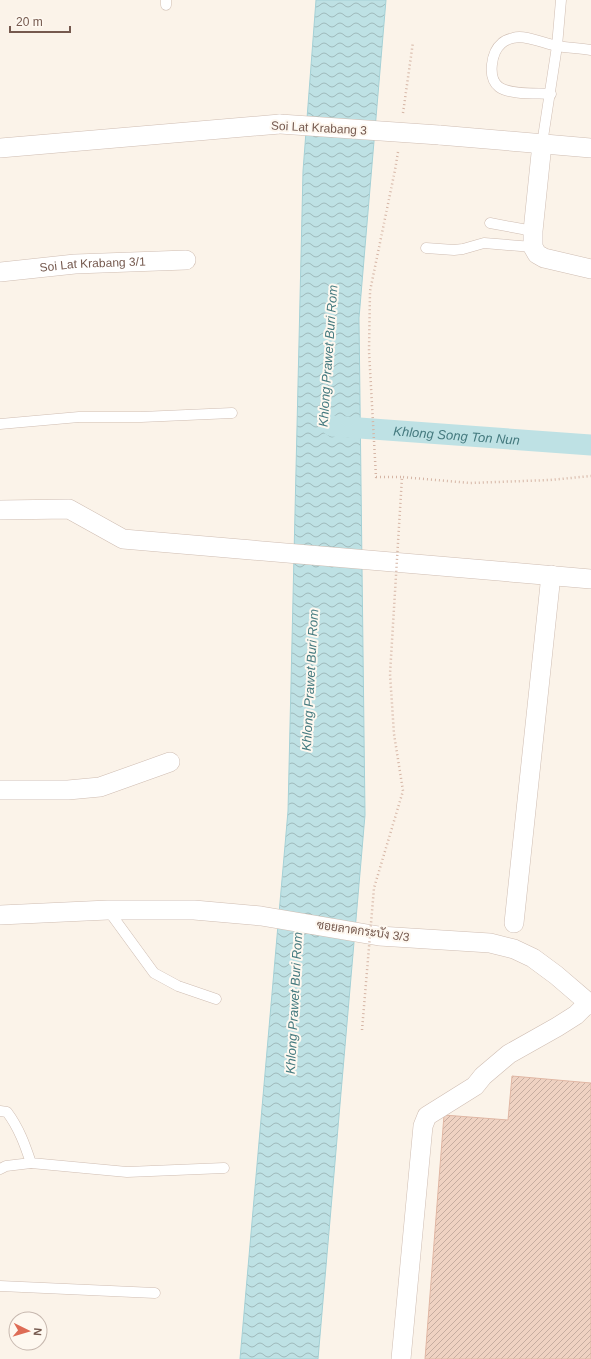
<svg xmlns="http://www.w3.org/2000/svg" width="591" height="1359" viewBox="0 0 591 1359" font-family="Helvetica,Sarabun,sans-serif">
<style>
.water{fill:url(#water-waves);stroke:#a5d1d6}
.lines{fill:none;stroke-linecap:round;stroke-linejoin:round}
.canal{stroke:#bee1e4;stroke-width:21}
.building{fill:url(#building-hatch);stroke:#e1b7a4}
.service-casing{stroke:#cfbdb2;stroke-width:11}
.minor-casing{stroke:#cfbdb2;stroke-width:20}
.path{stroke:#d5b5a5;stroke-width:2.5;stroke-dasharray:1 3;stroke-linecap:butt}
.service{stroke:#fff;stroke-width:10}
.minor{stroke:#fff;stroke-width:19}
.minor-bridge-casing{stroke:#cfbdb2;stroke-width:20;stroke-linecap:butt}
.path-bridge{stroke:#d5b5a5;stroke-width:2.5;stroke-dasharray:1 3;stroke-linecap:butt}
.minor-bridge{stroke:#fff;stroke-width:19}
.labels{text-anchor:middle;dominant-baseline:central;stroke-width:4;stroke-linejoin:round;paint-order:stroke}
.street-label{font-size:12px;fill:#75594e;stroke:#fef8f0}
.water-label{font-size:13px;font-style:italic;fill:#457a7f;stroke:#fef8f0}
</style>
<defs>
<pattern id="water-waves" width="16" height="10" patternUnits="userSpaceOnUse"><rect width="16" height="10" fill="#bee1e4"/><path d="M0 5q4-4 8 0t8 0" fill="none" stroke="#9fb9bb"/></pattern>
<pattern id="building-hatch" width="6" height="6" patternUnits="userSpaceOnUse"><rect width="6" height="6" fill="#efd2c2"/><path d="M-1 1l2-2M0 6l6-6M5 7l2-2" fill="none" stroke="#c6ada0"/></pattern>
</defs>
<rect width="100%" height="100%" fill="#fbf3e9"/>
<polygon class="water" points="316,0 386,0 359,318 365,815 318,1359 240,1359 288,811 303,171"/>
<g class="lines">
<path class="canal" id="s1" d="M332,426L591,445"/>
</g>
<polygon class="building" points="512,1076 591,1083 591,1359 425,1359 444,1115 508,1120"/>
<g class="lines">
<defs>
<g id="service">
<polyline points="166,0 166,5"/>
<path d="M551,94C537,93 510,95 499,87C487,78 491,52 502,43C504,41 509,39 513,38C525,34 545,44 557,46C568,48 580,48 591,50"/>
<polyline points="542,144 557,46 561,0"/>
<polyline points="490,223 533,231"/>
<polyline points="426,248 454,250 463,249 484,243 533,247"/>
<polyline points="0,424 79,417 141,417 232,413"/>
<polyline points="108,910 154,973 178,986 216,999"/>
<path d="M0,1111L7,1112C19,1128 25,1145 31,1163L127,1172L224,1168"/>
<polyline points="0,1169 6,1166 31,1163"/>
<polyline points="0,1286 155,1293"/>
</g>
<g id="minor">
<polyline points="439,135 591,148"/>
<polyline points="542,144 533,231 533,247 537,254 544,258 591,269"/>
<polyline points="0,148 280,124"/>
<path id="s2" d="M0,272L75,264L186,260"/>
<polyline points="0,510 69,509 123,539 591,579"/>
<polyline points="0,790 68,790 100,787 170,762"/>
<polyline points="0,915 108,910 194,910 261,916 379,936 490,943 514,949 533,958 556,975 591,1005"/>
<polyline points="514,923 551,575"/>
<polyline points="401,1359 423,1126 427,1116 475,1086 483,1076 509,1054 557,1027 576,1015 588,1003"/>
</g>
</defs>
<use href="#service" class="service-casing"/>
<use href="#minor" class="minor-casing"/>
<g class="path">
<polyline points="403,113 413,42"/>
<polyline points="398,152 395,170 370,291 369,351 376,477 402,477"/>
</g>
<use href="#service" class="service"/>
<use href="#minor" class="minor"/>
<defs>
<polyline id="minor-bridge" points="280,124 439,135"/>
</defs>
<use href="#minor-bridge" class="minor-bridge-casing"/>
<polyline class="path-bridge" points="362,1030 374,888 403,791 394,734 390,674 402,477 470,483 550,480 591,476"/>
<use href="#minor-bridge" class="minor-bridge"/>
</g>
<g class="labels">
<g class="street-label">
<text transform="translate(319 128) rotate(3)">Soi Lat Krabang 3</text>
<text stroke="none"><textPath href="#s2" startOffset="93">Soi Lat Krabang 3/1</textPath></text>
<text transform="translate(363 931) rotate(8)">ซอยลาดกระบัง 3/3</text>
</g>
<g class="water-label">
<text transform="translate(328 356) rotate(-86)">Khlong Prawet Buri Rom</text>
<text stroke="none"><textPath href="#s1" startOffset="125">Khlong Song Ton Nun</textPath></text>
<text transform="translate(310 680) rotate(-87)">Khlong Prawet Buri Rom</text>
<text transform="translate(294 1003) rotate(-87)">Khlong Prawet Buri Rom</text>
</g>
</g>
<g transform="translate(28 1331) rotate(95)"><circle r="19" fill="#fef8f0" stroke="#c7b8af"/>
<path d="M0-3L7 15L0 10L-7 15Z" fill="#de6c56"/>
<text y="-6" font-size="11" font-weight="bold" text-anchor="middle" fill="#75594e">N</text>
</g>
<path d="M10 26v6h60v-6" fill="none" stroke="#75594e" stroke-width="2"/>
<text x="16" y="26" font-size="12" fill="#75594e" stroke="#fef8f0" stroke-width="3" paint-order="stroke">20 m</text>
</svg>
